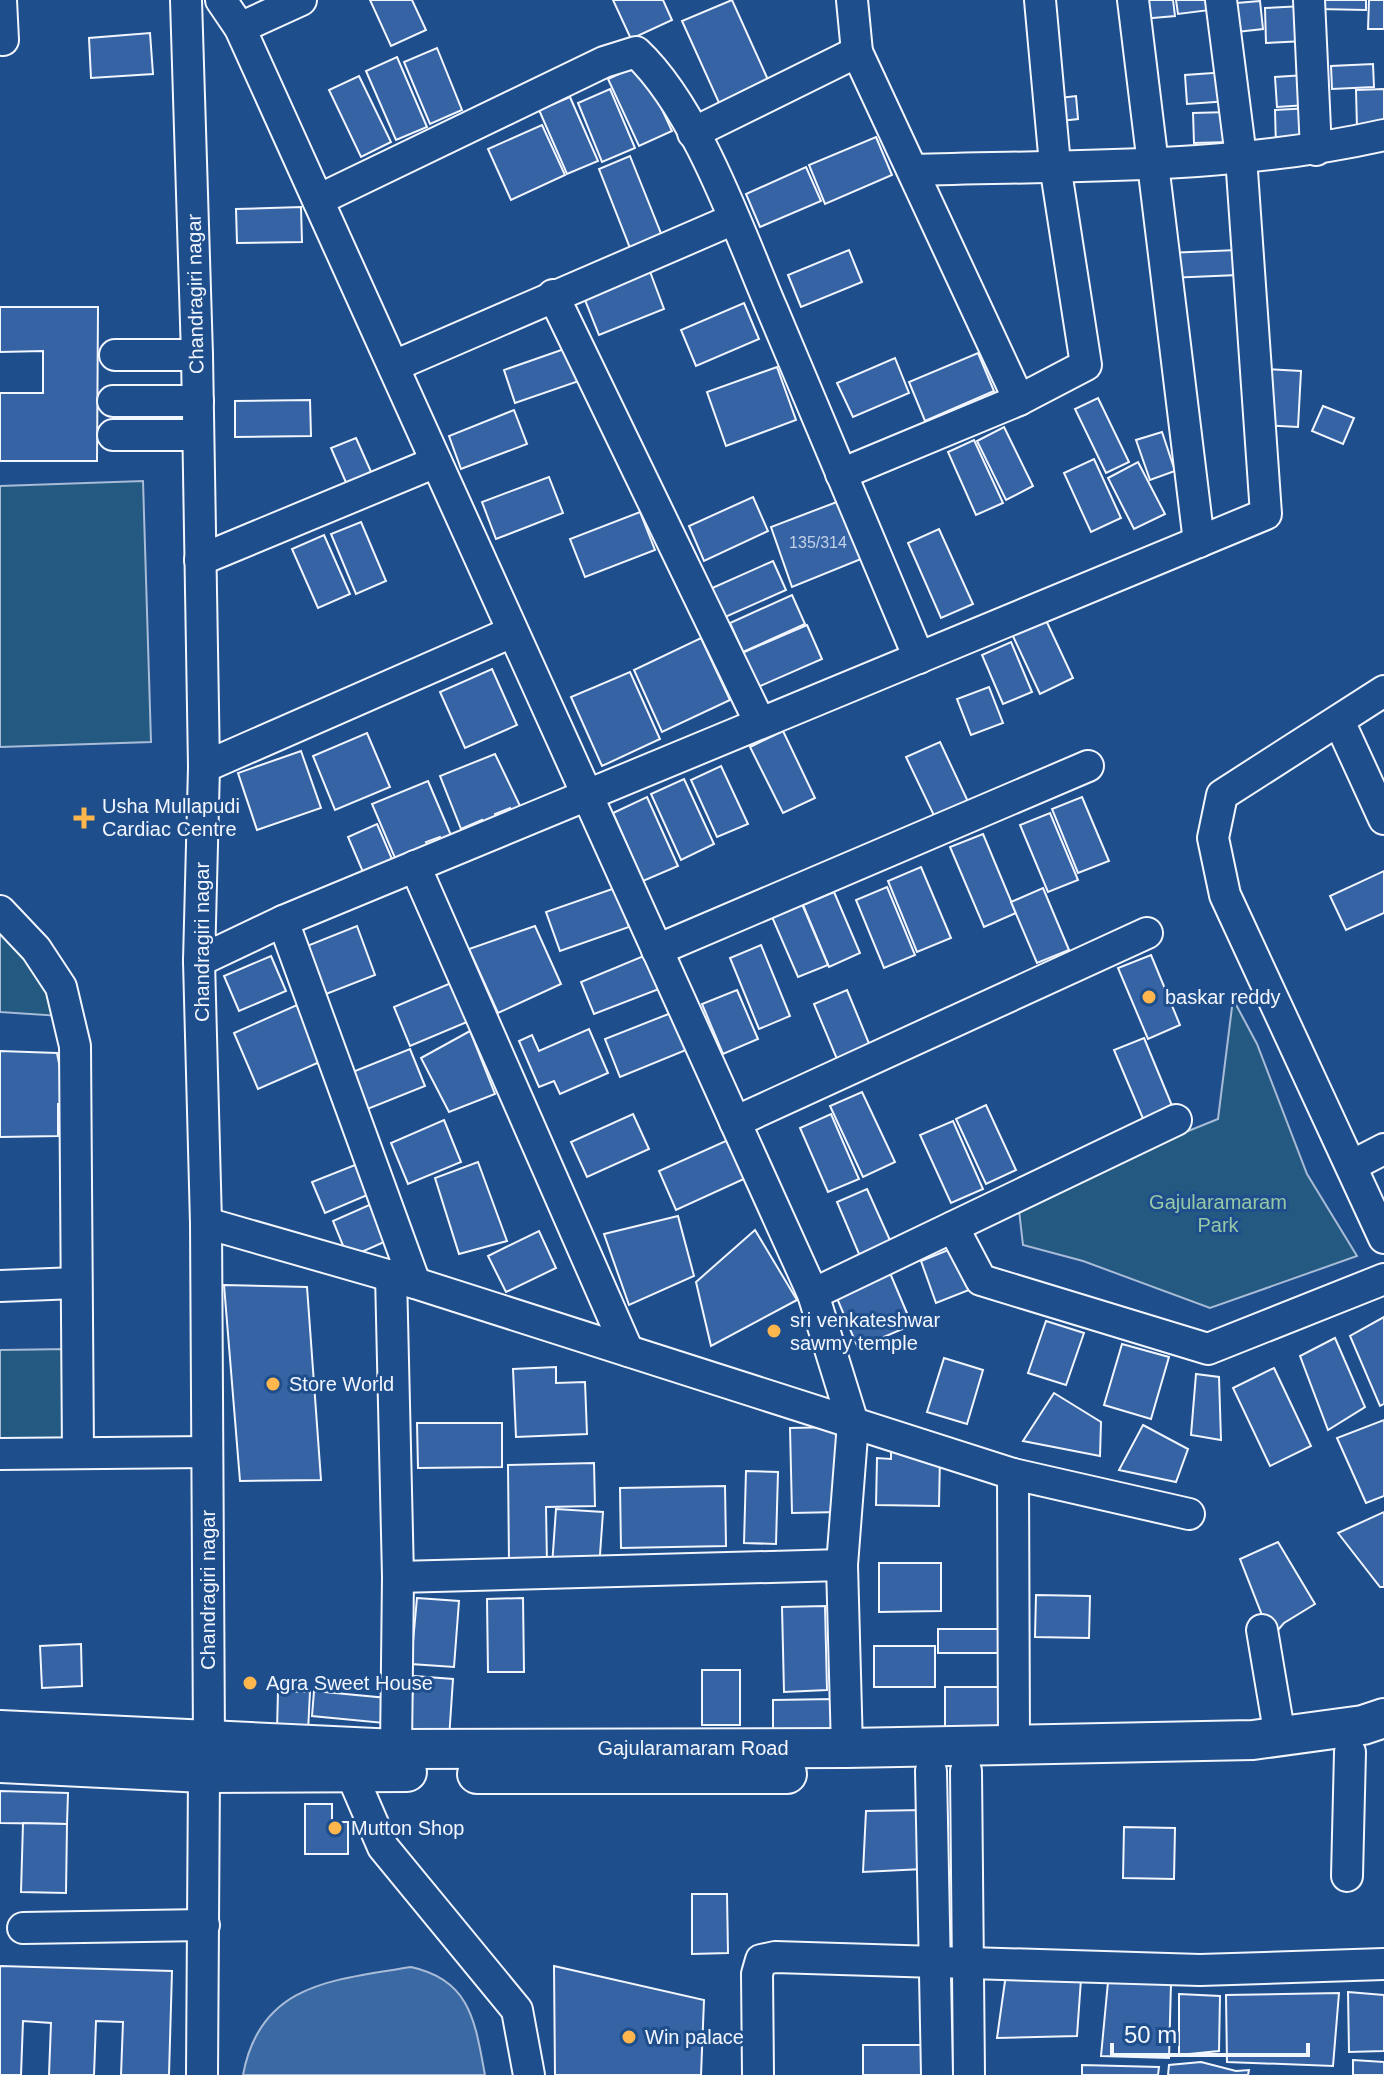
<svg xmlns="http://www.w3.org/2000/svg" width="1384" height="2075" viewBox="0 0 1384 2075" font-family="Helvetica,sans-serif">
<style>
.green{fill:#245a82;stroke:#a8bbd7;stroke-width:2}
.water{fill:#3b69a3;stroke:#a8bbd7;stroke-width:2}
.building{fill:#3563a3;stroke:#f2f6ff;stroke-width:2}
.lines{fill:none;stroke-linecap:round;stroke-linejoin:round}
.minor-casing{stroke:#f2f6ff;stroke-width:34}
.major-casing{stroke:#f2f6ff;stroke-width:42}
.minor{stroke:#1f4e8c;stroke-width:30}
.major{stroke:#1f4e8c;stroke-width:38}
.poi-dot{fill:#ffb74d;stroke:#1f4e8c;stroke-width:3}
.labels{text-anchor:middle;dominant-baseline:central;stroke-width:6;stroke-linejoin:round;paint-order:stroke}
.number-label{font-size:16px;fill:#c3d1e8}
.street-label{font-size:20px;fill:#f2f6ff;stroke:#1f4e8c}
.poi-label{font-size:20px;fill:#f2f6ff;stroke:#1f4e8c;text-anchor:start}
.park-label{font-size:20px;fill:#97c8a6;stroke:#1f4e8c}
</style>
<rect width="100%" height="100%" fill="#1f4e8c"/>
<g class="green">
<polygon points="143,481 151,742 0,747 0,486"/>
<polygon points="0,926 35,962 60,1016 0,1012"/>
<polygon points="1233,999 1257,1044 1307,1174 1357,1256 1210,1308 1083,1261 1023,1245 1019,1210 1077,1176 1218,1119"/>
<polygon points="69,1349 69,1442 0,1443 0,1350"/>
</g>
<path class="water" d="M411,1967C471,1980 475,2022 485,2075H243C260,1983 333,1980 411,1967Z"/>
<g class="building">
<polygon points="370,0 412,0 426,30 391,46"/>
<polygon points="613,0 663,0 672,20 631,39"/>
<polygon points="732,0 769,82 720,105 682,21"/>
<polygon points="1142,0 1173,0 1175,16 1142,19"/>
<polygon points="1176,0 1209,0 1210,10 1178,14"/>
<polygon points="1318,0 1366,0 1366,10 1318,9"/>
<polygon points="1369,0 1384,0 1384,29 1368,29"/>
<polygon points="1260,1 1263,29 1228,33 1225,4"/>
<polygon points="1303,6 1305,41 1266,43 1265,8"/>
<polygon points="150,33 153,74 91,78 89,38"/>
<polygon points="437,48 462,110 430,124 404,62"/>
<polygon points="397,57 427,127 396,140 366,71"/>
<polygon points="641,64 672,131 639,146 608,79"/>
<polygon points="1373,64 1374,87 1332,89 1331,66"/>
<polygon points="1227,72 1229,101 1187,104 1185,75"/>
<polygon points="1305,75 1307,105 1277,107 1275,77"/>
<polygon points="359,76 391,142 361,157 329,90"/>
<polygon points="610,89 635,148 602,162 578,103"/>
<polygon points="1384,89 1384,127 1357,128 1356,90"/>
<polygon points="1076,96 1078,119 1061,121 1060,98"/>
<polygon points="570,97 598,161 567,174 539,110"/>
<polygon points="1311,108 1312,145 1276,147 1275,110"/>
<polygon points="1229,112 1230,142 1194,143 1193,113"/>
<polygon points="542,125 565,175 511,200 488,149"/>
<polygon points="876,137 892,175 825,204 809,165"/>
<polygon points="630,156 662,236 630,248 599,169"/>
<polygon points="806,167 821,201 760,227 746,194"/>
<polygon points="301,207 302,242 237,243 236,209"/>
<polygon points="849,250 862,282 801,307 788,275"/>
<polygon points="1237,250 1238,275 1168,278 1167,253"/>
<polygon points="649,269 664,309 599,335 583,295"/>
<polygon points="744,303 759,339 696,366 681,330"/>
<polygon points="0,307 98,307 97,461 0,461 0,393 43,393 43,351 0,352"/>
<polygon points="567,348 579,381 515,403 504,370"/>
<polygon points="978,353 994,391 925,421 909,382"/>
<polygon points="895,358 909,393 853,417 837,383"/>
<polygon points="777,367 796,420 726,446 707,392"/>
<polygon points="1264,369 1301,371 1298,427 1261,425"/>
<polygon points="1098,398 1129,462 1106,473 1075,409"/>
<polygon points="310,400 311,436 235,437 235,401"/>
<polygon points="1323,406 1354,418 1343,444 1312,431"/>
<polygon points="514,410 527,444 461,469 449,436"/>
<polygon points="1004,427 1033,486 1006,500 977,441"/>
<polygon points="1162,432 1175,471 1150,480 1136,440"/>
<polygon points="356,438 376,483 351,494 331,448"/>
<polygon points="974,440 1003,503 976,515 948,452"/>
<polygon points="1094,459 1121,518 1091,532 1064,473"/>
<polygon points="1138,462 1165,514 1134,529 1108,478"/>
<polygon points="549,477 563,513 496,539 482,502"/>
<polygon points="753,497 768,531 704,561 689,526"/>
<polygon points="842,500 866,557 792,587 771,527"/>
<polygon points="640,512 655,550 585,577 570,539"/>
<polygon points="361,522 386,581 356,594 331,534"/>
<polygon points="939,529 973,604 941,618 908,543"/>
<polygon points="324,535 350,594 318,608 292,549"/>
<polygon points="773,561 786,590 723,618 710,589"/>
<polygon points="792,595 805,624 743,652 730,623"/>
<polygon points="1044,616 1073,678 1040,694 1011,632"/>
<polygon points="807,625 822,659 758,687 742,653"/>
<polygon points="701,638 730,700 662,732 634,670"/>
<polygon points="1011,642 1032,692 1003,704 982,655"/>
<polygon points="492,669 517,725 465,748 440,692"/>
<polygon points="630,672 660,739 602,766 571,697"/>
<polygon points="989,687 1003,723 971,735 957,699"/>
<polygon points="783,731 815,798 783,813 750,747"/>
<polygon points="367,733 390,787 335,810 313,756"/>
<polygon points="940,742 972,810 939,826 906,757"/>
<polygon points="301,751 321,808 257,830 238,773"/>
<polygon points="495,754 522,810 512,814 510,808 495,814 497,819 483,825 482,820 461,829 440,776"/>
<polygon points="721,766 748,824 717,837 691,780"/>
<polygon points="684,779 714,844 681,860 651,794"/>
<polygon points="428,781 453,840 444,844 440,837 426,842 429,850 415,850 395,858 372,804"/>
<polygon points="647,797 678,866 643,881 613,813"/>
<polygon points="1082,797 1109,861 1078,873 1052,809"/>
<polygon points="1050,813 1078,880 1048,892 1020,825"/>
<polygon points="377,824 395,866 366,879 348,837"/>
<polygon points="983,834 1016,913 984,927 950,847"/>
<polygon points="921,867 951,938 917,952 888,881"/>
<polygon points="1384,871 1384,913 1346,930 1330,896"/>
<polygon points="887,887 915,955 884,968 856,900"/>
<polygon points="615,888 629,927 560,951 546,912"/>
<polygon points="1043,888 1069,950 1037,963 1011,902"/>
<polygon points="834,892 860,953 829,967 803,905"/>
<polygon points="799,897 828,965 798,977 769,910"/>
<polygon points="357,926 375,975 321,996 302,948"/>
<polygon points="535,926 561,984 498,1013 469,949"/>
<polygon points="761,945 790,1016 759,1029 730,958"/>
<polygon points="646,955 659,989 594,1014 581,982"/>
<polygon points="1151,955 1180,1025 1148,1039 1118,968"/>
<polygon points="271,956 286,991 239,1011 224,976"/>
<polygon points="451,983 467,1022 410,1046 394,1007"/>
<polygon points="737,990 758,1039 723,1054 702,1004"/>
<polygon points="847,990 875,1058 842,1071 814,1004"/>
<polygon points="297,1005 322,1061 258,1089 234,1033"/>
<polygon points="671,1013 686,1050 620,1077 605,1039"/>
<polygon points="589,1029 608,1073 560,1094 554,1081 539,1087 519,1041 532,1035 539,1051"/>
<polygon points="470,1031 495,1094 449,1112 421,1058"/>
<polygon points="1144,1038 1173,1108 1144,1121 1114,1050"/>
<polygon points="410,1049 425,1086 365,1110 350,1073"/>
<polygon points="0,1051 57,1053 67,1104 58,1104 58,1136 0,1137"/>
<polygon points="862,1092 895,1162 863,1177 830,1106"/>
<polygon points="986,1105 1016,1170 986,1184 956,1119"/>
<polygon points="633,1114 649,1149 587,1177 571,1142"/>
<polygon points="831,1114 859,1179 828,1192 800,1128"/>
<polygon points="444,1120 461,1162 408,1184 391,1143"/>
<polygon points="953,1121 983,1189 951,1203 920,1135"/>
<polygon points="728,1140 746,1178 676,1210 659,1171"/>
<polygon points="478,1162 507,1241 459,1254 435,1178"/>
<polygon points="360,1163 372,1193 325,1213 312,1182"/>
<polygon points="867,1189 893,1247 862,1261 837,1202"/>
<polygon points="376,1202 391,1239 348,1258 333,1221"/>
<polygon points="678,1216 694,1276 629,1305 604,1234"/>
<polygon points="755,1230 797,1300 711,1346 696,1282"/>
<polygon points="539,1231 556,1268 506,1292 488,1256"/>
<polygon points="953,1248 969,1290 936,1303 921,1261"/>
<polygon points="890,1273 912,1325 858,1348 836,1296"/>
<polygon points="224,1285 307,1287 321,1480 240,1481"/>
<polygon points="1384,1317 1384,1404 1380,1406 1350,1336"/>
<polygon points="1046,1321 1084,1333 1066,1385 1028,1373"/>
<polygon points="1335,1338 1365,1407 1328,1430 1300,1356"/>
<polygon points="1122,1344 1169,1357 1151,1419 1104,1405"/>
<polygon points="944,1358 983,1370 967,1424 927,1412"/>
<polygon points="556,1367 556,1383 585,1382 587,1434 516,1437 513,1369"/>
<polygon points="1274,1368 1311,1446 1270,1466 1233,1388"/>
<polygon points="1196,1374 1219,1377 1221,1440 1191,1435"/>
<polygon points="1054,1393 1101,1422 1100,1456 1023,1441"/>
<polygon points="1384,1420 1384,1496 1366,1503 1337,1438"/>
<polygon points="417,1423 502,1423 502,1467 418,1468"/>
<polygon points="1143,1425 1188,1449 1176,1482 1119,1470"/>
<polygon points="837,1427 839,1512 792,1513 790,1428"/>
<polygon points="891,1451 922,1451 940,1457 939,1506 876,1505 877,1458 891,1459"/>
<polygon points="594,1463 595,1506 546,1507 547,1563 509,1563 508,1465"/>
<polygon points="746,1471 778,1472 776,1544 744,1543"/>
<polygon points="725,1486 726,1546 621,1548 620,1488"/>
<polygon points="556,1509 603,1512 599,1569 552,1566"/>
<polygon points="1384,1512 1384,1587 1380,1587 1338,1533"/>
<polygon points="1278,1542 1315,1604 1284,1623 1271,1638 1240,1559"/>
<polygon points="879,1563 941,1563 941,1611 879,1612"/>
<polygon points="1036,1595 1090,1596 1089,1638 1035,1637"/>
<polygon points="417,1598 459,1601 454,1667 411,1664"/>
<polygon points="523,1598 524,1672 488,1672 487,1599"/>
<polygon points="825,1606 827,1690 784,1692 782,1607"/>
<rect x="938" y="1629" width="64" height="24"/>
<polygon points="81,1644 82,1686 42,1688 40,1646"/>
<rect x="874" y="1646" width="61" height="41"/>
<rect x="702" y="1670" width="38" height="55"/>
<polygon points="414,1676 453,1679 449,1739 409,1736"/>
<polygon points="945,1687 1008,1687 1007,1726 945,1727"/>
<polygon points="278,1691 310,1692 308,1731 277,1730"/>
<polygon points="314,1691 387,1698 384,1723 312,1716"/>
<polygon points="834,1699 835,1733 773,1734 773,1700"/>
<polygon points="0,1791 68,1793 67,1824 0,1823"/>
<polygon points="305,1804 332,1804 332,1822 348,1822 348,1854 305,1854"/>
<polygon points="923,1810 923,1869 863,1872 866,1811"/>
<polygon points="23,1823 67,1824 66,1893 21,1892"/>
<polygon points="1124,1827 1175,1828 1174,1879 1123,1878"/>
<polygon points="692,1894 727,1894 728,1953 692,1954"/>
<polygon points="0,1966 172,1971 169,2075 121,2075 123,2022 96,2021 94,2075 49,2075 51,2023 23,2021 21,2075 0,2075"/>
<polygon points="554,1966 704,2000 701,2075 555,2075"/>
<polygon points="1006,1974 1081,1979 1077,2036 997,2038"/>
<polygon points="1108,1982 1171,1983 1169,2058 1101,2056"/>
<polygon points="1348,1992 1384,1995 1384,2051 1349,2052"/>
<polygon points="1339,1993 1333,2066 1227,2062 1226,1995"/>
<polygon points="1179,1994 1220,1996 1219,2051 1179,2055"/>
<rect x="863" y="2045" width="71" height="30"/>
<polygon points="1353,2060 1384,2062 1384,2075 1353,2075"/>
<polygon points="1201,2062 1236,2071 1249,2070 1248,2075 1168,2075 1169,2065"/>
<polygon points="1082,2065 1159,2067 1158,2075 1082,2075"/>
</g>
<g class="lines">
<defs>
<g id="minor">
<polyline points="1,0 3,40"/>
<polyline points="186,0 197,355 204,767 199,961 206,1223 209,1741"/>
<polyline points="221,0 240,28 813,1294 853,1423 842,1565 847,1748"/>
<polyline points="852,0 857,52 1019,400"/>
<polyline points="1133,0 1199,542"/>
<polyline points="1309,0 1316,150"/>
<polyline points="240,28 301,0"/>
<polyline points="693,133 857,52"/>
<path d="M913,170C1070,165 1230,170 1384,135"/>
<path d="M318,200L604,62L636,52C697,109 739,232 772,309C821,425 870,542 919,658"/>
<polyline points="553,295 760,723"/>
<polyline points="115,355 197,355"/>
<polyline points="394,366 734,219"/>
<polyline points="113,401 198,401"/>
<polyline points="113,435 198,435"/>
<polyline points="841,474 1019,400 1086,365 1055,165 1040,0"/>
<polyline points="200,560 436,462"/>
<polyline points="1384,691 1222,795 1213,838 1225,895 1384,1238"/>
<polyline points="1339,721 1384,819"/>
<polyline points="204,767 512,632"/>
<polyline points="415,866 628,1351"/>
<polyline points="0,911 36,949 61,987 75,1046 78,1453"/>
<polyline points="283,921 415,1283"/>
<polyline points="657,950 1088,766"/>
<polyline points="199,961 283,921 1266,514 1241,157 1221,0"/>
<polyline points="735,1122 1147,933"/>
<polyline points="1351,1166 1384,1149"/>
<polyline points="206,1223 415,1283 1013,1474 1189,1514"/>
<polyline points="953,1227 981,1280 1208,1349 1384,1279"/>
<polyline points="391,1275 398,1577 396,1749"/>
<polyline points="0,1286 76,1283"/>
<polyline points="813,1294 1176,1120"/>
<polyline points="0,1454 207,1452"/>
<polyline points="1013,1474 1014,1745"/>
<polyline points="398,1577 842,1565"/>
<polyline points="1262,1630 1280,1737"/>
<polyline points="931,1771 937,2075"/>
<polyline points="966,1771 969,2075"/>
<polyline points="351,1773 383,1847 517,2010 529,2075"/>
<polyline points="1347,1876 1350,1752"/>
<polyline points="23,1928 204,1925"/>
<polyline points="202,2075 204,1773"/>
<polyline points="758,2075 757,1974 761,1960 775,1957 1200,1970 1384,1964"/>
</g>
<g id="major">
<polyline points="0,1730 396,1749 847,1748 1253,1740 1363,1725 1384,1718"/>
<polyline points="0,1763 204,1773 407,1772"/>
<polyline points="477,1774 787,1774"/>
</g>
</defs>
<use href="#minor" class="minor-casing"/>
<use href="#major" class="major-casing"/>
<use href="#minor" class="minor"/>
<use href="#major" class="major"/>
</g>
<g class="poi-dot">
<path d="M80 806h8v8h8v8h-8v8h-8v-8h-8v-8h8z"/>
<circle cx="1149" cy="997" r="8"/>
<circle cx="774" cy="1331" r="8"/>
<circle cx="273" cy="1384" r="8"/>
<circle cx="250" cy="1683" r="8"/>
<circle cx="335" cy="1828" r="8"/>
<circle cx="629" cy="2037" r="8"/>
</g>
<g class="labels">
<g class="number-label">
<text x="818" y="542">135/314</text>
</g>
<g class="street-label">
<text transform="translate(195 294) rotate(-91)">Chandragiri nagar</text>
<text transform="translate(202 942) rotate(-90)">Chandragiri nagar</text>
<text transform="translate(208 1590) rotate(-90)">Chandragiri nagar</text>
<text x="693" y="1748">Gajularamaram Road</text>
</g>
<g class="poi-label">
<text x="102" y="806">Usha Mullapudi<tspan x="102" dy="23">Cardiac Centre</tspan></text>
<text x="1165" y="997">baskar reddy</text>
<text x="790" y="1320">sri venkateshwar<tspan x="790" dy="23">sawmy temple</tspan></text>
<text x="289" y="1384">Store World</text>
<text x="266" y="1683">Agra Sweet House</text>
<text x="351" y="1828">Mutton Shop</text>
<text x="645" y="2037">Win palace</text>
</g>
<g class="park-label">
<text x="1218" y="1202">Gajularamaram<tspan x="1218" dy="23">Park</tspan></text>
</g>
</g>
<path d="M1112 2043v12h196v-12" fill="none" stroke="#f2f6ff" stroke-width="4"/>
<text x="1124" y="2043" font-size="24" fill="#f2f6ff" stroke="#1f4e8c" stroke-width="6" paint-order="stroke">50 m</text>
</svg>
